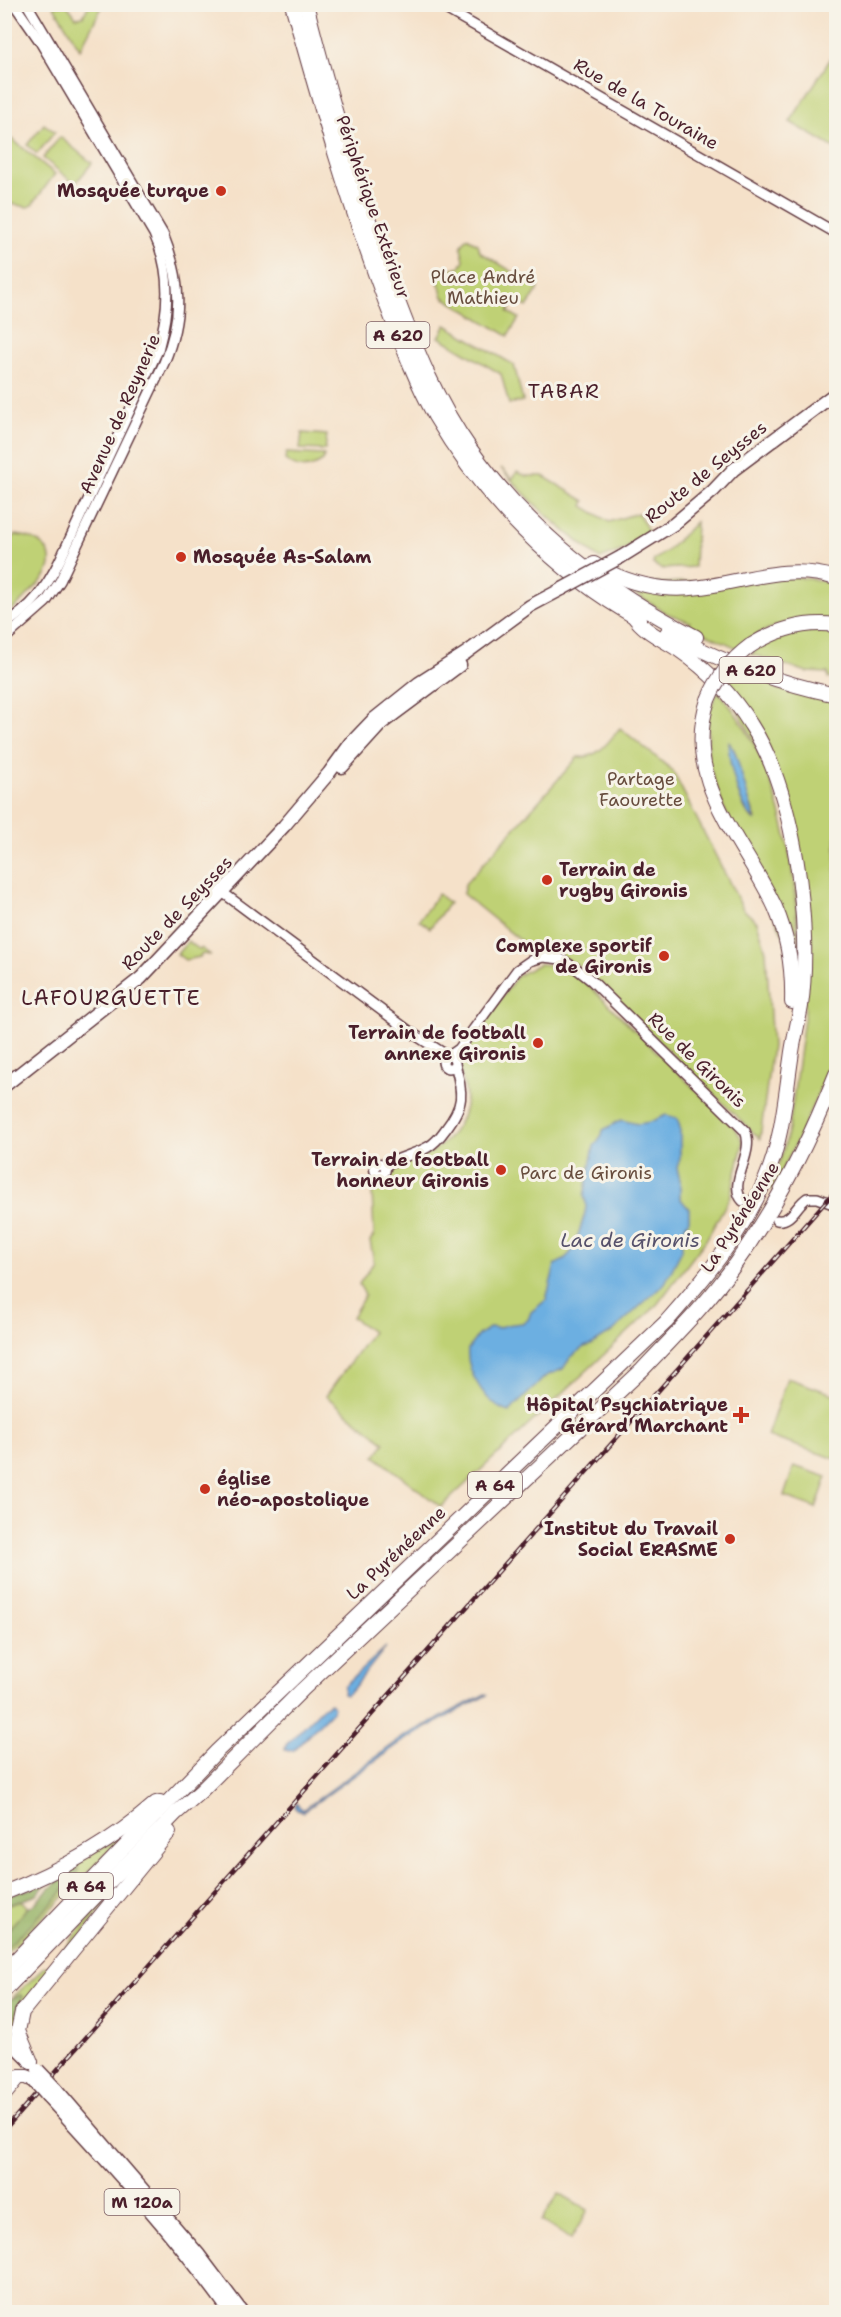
<svg xmlns="http://www.w3.org/2000/svg" width="841" height="2317" viewBox="0 0 841 2317" font-family="'Shantell Sans',sans-serif">
<style>
.green{fill:#bfd174;stroke:#847850;stroke-width:1.5;fill-rule:evenodd}
.forest{fill:#97b366;stroke:#706948;stroke-width:1.5}
.water{fill:#6cafe1;stroke:#5b6786;stroke-width:1.5}
.lines{fill:none;stroke-linecap:round;stroke-linejoin:round}
.minor-casing{stroke:#643c43;stroke-width:12}
.major-casing{stroke:#643c43;stroke-width:15}
.highway-casing{stroke:#643c43;stroke-width:16}
.minor{stroke:#fff;stroke-width:9}
.major{stroke:#fff;stroke-width:12}
.highway{stroke:#fff;stroke-width:14}
.rail-casing{stroke:#4a1f2b;stroke-width:4.5}
.rail{stroke:#f7f3e8;stroke-width:2;stroke-dasharray:7;stroke-linecap:butt}
.major-bridge-casing{stroke:#643c43;stroke-width:15;stroke-linecap:butt}
.highway-bridge-casing{stroke:#643c43;stroke-width:16;stroke-linecap:butt}
.major-bridge{stroke:#fff;stroke-width:12}
.highway-bridge{stroke:#fff;stroke-width:14}
.poi-dot{fill:#c8321e;stroke:#f7f3e8;stroke-width:2}
.labels{text-anchor:middle;dominant-baseline:central;stroke-width:6;stroke-linejoin:round;paint-order:stroke}
.shield{fill:#f7f3e8;stroke:#7e5f64;stroke-width:1.5}
.shield-label{font-size:16px;font-weight:bold;fill:#4a1f2b}
.street-label{font-size:18px;fill:#4a1f2b;stroke:#f7f3e8}
.poi-label{font-size:18px;font-weight:bold;fill:#4a1f2b;stroke:#f7f3e8;text-anchor:end}
.park-label{font-size:18px;fill:#674c3d;stroke:#f7f3e8}
.neighbourhood-label{font-size:20px;letter-spacing:1.5px;fill:#4a1f2b;stroke:#f7f3e8}
.water-label{font-size:20px;font-style:italic;fill:#56516b;stroke:#f7f3e8}
.quarter-label{font-size:21px;letter-spacing:1.5px;fill:#4a1f2b;stroke:#f7f3e8}
</style>
<rect width="100%" height="100%" fill="#f7f3e8"/>
<filter id="ink" filterUnits="userSpaceOnUse"><feTurbulence type="fractalNoise" baseFrequency=".0167" numOctaves="2"/><feDisplacementMap in="SourceGraphic" scale="12" xChannelSelector="R" yChannelSelector="G"/><feConvolveMatrix kernelMatrix="1 2 1 2 8 2 1 2 1" color-interpolation-filters="sRGB"/></filter>
<filter id="wash" filterUnits="userSpaceOnUse"><feTurbulence type="fractalNoise" baseFrequency=".008" numOctaves="4" result="noise"/><feDisplacementMap in="SourceGraphic" scale="24" xChannelSelector="R" yChannelSelector="G"/><feGaussianBlur stdDeviation="1.35" result="paint"/><feColorMatrix in="noise" values="0 0 0 0 0 0 0 0 0 0 0 0 0 0 0 0 0 1.4 0 .05"/><feComposite in="paint" operator="in"/></filter>
<g filter="url(#wash)">
<rect width="100%" height="100%" fill="#f5e1c9"/>
<g class="green">
<polygon points="53,5 67,5 76,17 83,16 89,5 103,5 80,49"/>
<polygon points="831,58 836,61 836,149 790,122"/>
<polygon points="44,124 55,132 37,154 27,145"/>
<polygon points="5,137 13,140 55,174 32,205 28,207 5,203"/>
<polygon points="60,137 92,163 75,184 43,158"/>
<polygon points="467,238 478,244 480,252 539,288 527,307 515,300 508,312 519,318 508,336 443,297 435,270 447,271 460,267 464,260 461,247"/>
<polygon points="446,325 514,365 523,401 509,404 501,374 439,337"/>
<polygon points="302,433 327,435 325,450 300,449"/>
<path d="M286,453L324,455L323,461C309,470 298,470 285,460Z"/>
<path d="M501,468L512,479L517,472L526,476H543L585,501L583,506L609,522L638,513L649,532L623,550L600,559C564,531 530,503 501,468Z"/>
<polygon points="696,522 694,567 661,569 653,564 654,560 667,551"/>
<path d="M15,535C36,536 60,550 46,575C41,583 33,589 27,596C20,603 14,610 5,614V547Z"/>
<path d="M791,576L836,583V619C793,620 773,621 737,648L688,626L690,622L666,613L624,587L627,585Z"/>
<polygon points="801,630 836,630 836,679 828,678 828,673 807,672 751,654 765,642"/>
<polygon points="732,670 776,686 777,689 792,691 836,701 836,1052 798,1139 772,1190 770,1189 783,1152 789,1129 805,1011 791,810 723,682"/>
<path d="M718,691C782,765 799,870 797,965L723,806L708,761V714ZM734,749L745,790L756,819L753,820C737,802 734,775 729,751Z"/>
<path d="M620,728L672,770L743,909L757,922L766,951L772,1046L760,1139L583,968L547,949L537,954L463,894L465,884L578,757C598,759 608,742 620,728Z"/>
<polygon points="438,894 449,903 430,928 419,920"/>
<polygon points="188,941 200,950 201,948 211,955 202,954 200,957 185,960 177,954"/>
<path d="M539,964C554,964 565,967 578,975L736,1129L743,1142L742,1148L730,1197L706,1240L656,1306L441,1507L375,1456L385,1443L326,1396L372,1332L352,1317L365,1295L359,1284L374,1262L370,1241L374,1235L372,1191L375,1184L388,1181L394,1167C404,1161 415,1160 425,1155C447,1146 465,1122 466,1098C466,1083 457,1071 460,1057L517,976Z"/>
<polygon points="787,1378 836,1395 836,1459 767,1436"/>
<polygon points="794,1466 827,1477 816,1508 784,1496"/>
<polygon points="126,1833 20,1941 5,1954 4,1950 57,1898 79,1870 73,1869 50,1880"/>
<polygon points="116,1888 15,2030 11,2032 7,2026 12,2021 22,2001 11,1999 45,1967 49,1967 92,1915 91,1914"/>
<polygon points="22,1901 28,1908 5,1933 5,1906"/>
<polygon points="559,2193 588,2210 571,2239 541,2221"/>
</g>
<g class="forest">
<polygon points="78,1867 79,1870 77,1874 57,1898 5,1950 5,1933 27,1908 32,1906 63,1876"/>
<polygon points="46,1884 37,1895 5,1906 4,1897"/>
<path d="M20,1995L23,1996C20,2007 14,2018 7,2026L5,2024V2005L11,1999Z"/>
</g>
<g class="water">
<path d="M729,742L735,752L755,820C740,810 727,760 729,742Z"/>
<path d="M666,1115L677,1118L680,1127V1158L677,1168L680,1180V1198L689,1209V1220L685,1226L682,1236V1250L665,1283L612,1332L591,1345L584,1347L570,1358L563,1369L546,1376L509,1412C488,1407 465,1371 468,1349L478,1335L491,1327L498,1328L505,1325L522,1323L528,1320L531,1312L546,1300L555,1265C576,1254 575,1243 582,1223C585,1213 588,1206 584,1196L594,1146L602,1135L603,1130L621,1120L638,1124L650,1122Z"/>
<polygon points="386,1647 352,1690 346,1695 343,1694 344,1686"/>
<polygon points="485,1694 487,1695 406,1739 303,1812 295,1808 296,1803 303,1810 405,1736"/>
<polygon points="330,1703 334,1707 332,1711 294,1750 288,1751 285,1749 286,1745 323,1707"/>
</g>
</g>
<g filter="url(#ink)">
<g class="lines">
<defs>
<g id="minor">
<polyline points="437,4 836,233"/>
<path d="M4,625C33,606 45,590 60,560L158,350C169,311 172,272 154,234L39,40L14,4"/>
<path d="M4,639L46,602L60,581L164,363C183,317 182,281 163,234L27,4"/>
<polyline points="222,892 412,1033 448,1056"/>
<circle cx="449" cy="1062" r="6"/>
<path d="M449,1056L459,1049L517,970L530,961L543,957L561,959L577,969L592,981L745,1131C756,1153 726,1184 743,1201"/>
<circle cx="380" cy="1169" r="5.5"/>
<path d="M385,1166C398,1157 414,1155 428,1147C435,1143 440,1137 445,1130C465,1104 463,1095 455,1064"/>
<path d="M777,1220C792,1222 796,1205 807,1198H817L836,1205"/>
</g>
<g id="major">
<polyline points="621,557 674,524 713,491 733,470 836,393"/>
<polyline points="342,767 382,723 460,665"/>
<polyline points="4,1086 141,978 284,826 329,773 351,743 374,719 419,683 466,653 530,606 562,589"/>
<polyline points="4,2035 31,2062"/>
<polyline points="56,2089 199,2255 242,2312"/>
<path d="M48,2097C112,2166 176,2236 230,2312"/>
</g>
<g id="highway">
<path d="M292,4C320,105 349,205 386,303C401,342 415,380 435,416C481,495 558,575 639,619"/>
<path d="M306,4C331,101 359,198 394,291C415,347 436,401 471,450C528,530 609,593 696,637"/>
<path d="M594,564C615,577 637,585 663,588C723,594 773,559 836,578"/>
<path d="M667,633C720,661 778,683 836,695"/>
<path d="M750,646C777,629 805,621 836,625"/>
<path d="M708,700C681,781 744,840 775,907C788,937 793,969 792,1002"/>
<path d="M4,1893C60,1871 111,1843 156,1803L160,1802"/>
<path d="M4,1972L216,1752L666,1322C704,1279 744,1232 766,1178C782,1140 785,1100 791,1059C793,1041 798,1024 801,1006C812,927 795,792 751,725C733,696 708,670 679,650C663,639 644,632 633,615"/>
<path d="M4,1991L176,1813L201,1791L302,1690L642,1370C673,1337 706,1305 733,1267C776,1208 809,1142 836,1074"/>
<polyline points="4,2062 4,2079"/>
<polyline points="31,2062 18,2031 22,2012 169,1832"/>
<polyline points="4,2095 19,2077 27,2077 33,2080"/>
</g>
</defs>
<use href="#minor" class="minor-casing"/>
<use href="#major" class="major-casing"/>
<use href="#highway" class="highway-casing"/>
<use href="#minor" class="minor"/>
<use href="#major" class="major"/>
<use href="#highway" class="highway"/>
<defs>
<polyline id="rail" points="4,2130 836,1190"/>
</defs>
<use href="#rail" class="rail-casing"/>
<use href="#rail" class="rail"/>
<defs>
<g id="major-bridge">
<polyline points="562,589 621,557"/>
<polyline points="38,2070 56,2089"/>
<polyline points="33,2080 48,2097"/>
</g>
<path id="highway-bridge" d="M708,700C717,678 731,660 750,646"/>
</defs>
<use href="#major-bridge" class="major-bridge-casing"/>
<use href="#highway-bridge" class="highway-bridge-casing"/>
<use href="#major-bridge" class="major-bridge"/>
<use href="#highway-bridge" class="highway-bridge"/>
</g>
</g>
<g class="poi-dot">
<circle cx="221" cy="191" r="6"/>
<circle cx="181" cy="557" r="6"/>
<circle cx="547" cy="880" r="6"/>
<circle cx="664" cy="956" r="6"/>
<circle cx="538" cy="1043" r="6"/>
<circle cx="501" cy="1170" r="6"/>
<path d="M738 1406h6v6h6v6h-6v6h-6v-6h-6v-6h6z"/>
<circle cx="205" cy="1489" r="6"/>
<circle cx="730" cy="1539" r="6"/>
</g>
<g class="labels">
<g class="shield">
<rect x="366.5" y="322" width="63" height="26" rx="4.5"/>
<rect x="719.5" y="657" width="63" height="26" rx="4.5"/>
<rect x="468" y="1472" width="54" height="26" rx="4.5"/>
<rect x="59" y="1873" width="54" height="26" rx="4.5"/>
<rect x="104.5" y="2189" width="75" height="26" rx="4.5"/>
</g>
<g class="shield-label">
<text x="398" y="335">A 620</text>
<text x="751" y="670">A 620</text>
<text x="495" y="1485">A 64</text>
<text x="86" y="1886">A 64</text>
<text x="142" y="2202">M 120a</text>
</g>
<g class="street-label">
<text transform="translate(646 104) rotate(30)">Rue de la Touraine</text>
<text transform="translate(373 207) rotate(71)">Périphérique Extérieur</text>
<text transform="translate(120 414) rotate(-66)">Avenue de Reynerie</text>
<text transform="translate(706 472) rotate(-39)">Route de Seysses</text>
<text transform="translate(177 913) rotate(-46)">Route de Seysses</text>
<text transform="translate(697 1060) rotate(44)">Rue de Gironis</text>
<text transform="translate(740 1217) rotate(-57)">La Pyrénéenne</text>
<text transform="translate(396 1553) rotate(-43)">La Pyrénéenne</text>
</g>
<g class="poi-label">
<text x="209" y="191">Mosquée turque</text>
<text x="193" y="557" text-anchor="start">Mosquée As-Salam</text>
<text x="559" y="870" text-anchor="start">Terrain de<tspan x="559" dy="21">rugby Gironis</tspan></text>
<text x="652" y="946">Complexe sportif<tspan x="652" dy="21">de Gironis</tspan></text>
<text x="526" y="1033">Terrain de football<tspan x="526" dy="21">annexe Gironis</tspan></text>
<text x="489" y="1160">Terrain de football<tspan x="489" dy="21">honneur Gironis</tspan></text>
<text x="728" y="1405">Hôpital Psychiatrique<tspan x="728" dy="21">Gérard Marchant</tspan></text>
<text x="217" y="1479" text-anchor="start">église<tspan x="217" dy="21">néo-apostolique</tspan></text>
<text x="718" y="1529">Institut du Travail<tspan x="718" dy="21">Social ERASME</tspan></text>
</g>
<g class="park-label">
<text x="483" y="277">Place André<tspan x="483" dy="21">Mathieu</tspan></text>
<text x="641" y="779">Partage<tspan x="641" dy="21">Faourette</tspan></text>
<text x="586" y="1173">Parc de Gironis</text>
</g>
<g class="neighbourhood-label">
<text x="564" y="391">TABAR</text>
</g>
<g class="water-label">
<text x="630" y="1240">Lac de Gironis</text>
</g>
<g class="quarter-label">
<text x="111" y="998">LAFOURGUETTE</text>
</g>
</g>
<rect width="841" height="2317" fill="none" stroke="#f7f3e8" stroke-width="24"/>
</svg>
